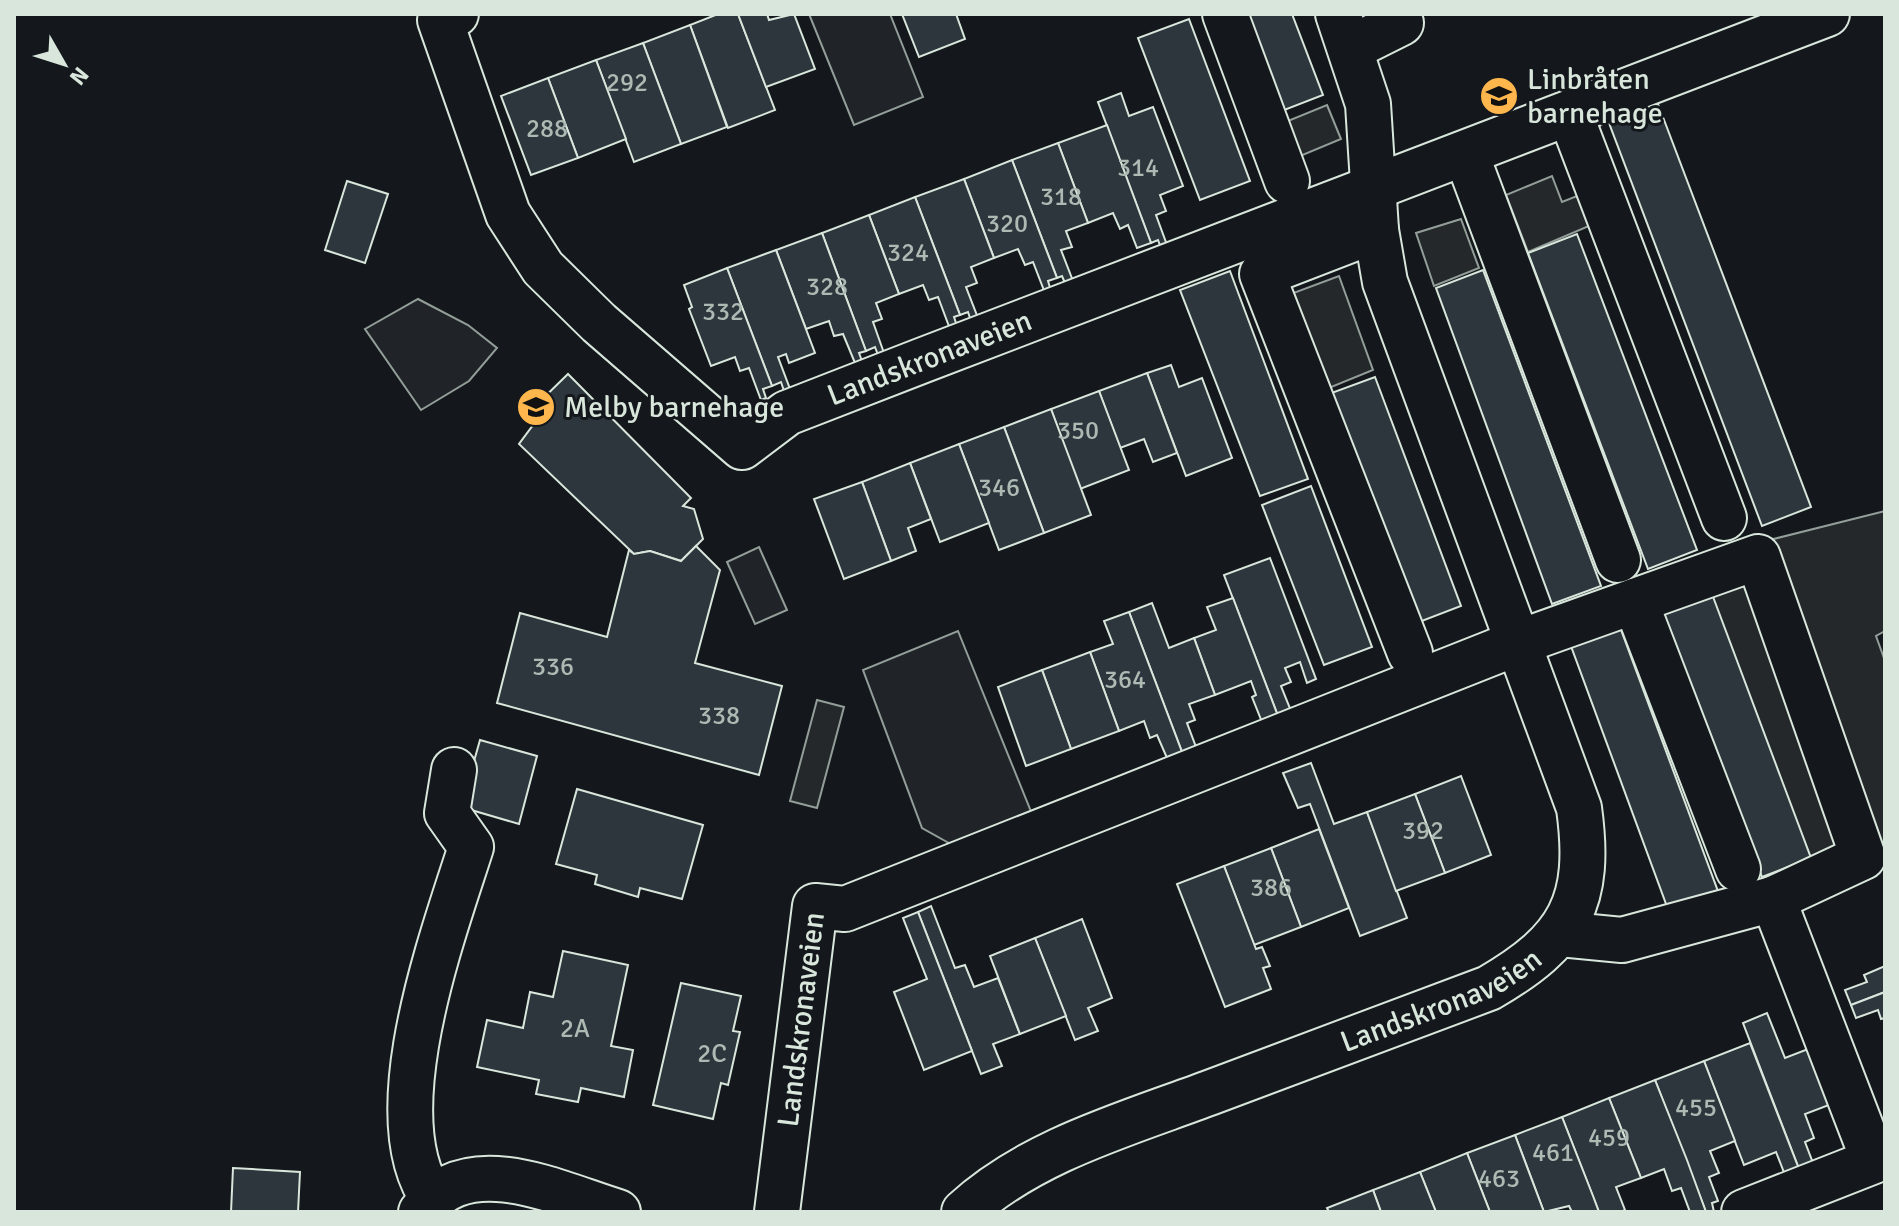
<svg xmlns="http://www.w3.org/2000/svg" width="1899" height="1226" viewBox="0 0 1899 1226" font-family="Signika,sans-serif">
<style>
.green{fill:#202428;stroke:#939e99;stroke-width:2}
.parking{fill:#24282b;stroke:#939e99;stroke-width:2}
.building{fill:#2c363c;stroke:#d8e6dc;stroke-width:2}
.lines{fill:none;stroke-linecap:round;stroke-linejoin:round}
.minor-casing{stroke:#d8e6dc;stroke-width:48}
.minor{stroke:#14181c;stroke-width:44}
.labels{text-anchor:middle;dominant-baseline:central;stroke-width:6;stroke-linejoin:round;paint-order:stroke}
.number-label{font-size:26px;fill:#adbab4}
.poi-label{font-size:30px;fill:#d8e6dc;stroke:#14181c;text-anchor:start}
.street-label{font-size:30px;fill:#d8e6dc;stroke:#14181c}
</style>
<rect width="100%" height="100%" fill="#14181c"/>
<g class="green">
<polygon points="809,14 890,14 923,97 854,125"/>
<polygon points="418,299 468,325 497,348 469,381 421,410 365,329"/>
<polygon points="759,547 787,610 755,624 727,562"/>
<polygon points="958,631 1032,814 956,847 922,828 863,670"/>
</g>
<g class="parking">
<polygon points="1327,105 1341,139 1293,159 1278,125"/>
<polygon points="1552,176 1562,202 1577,196 1589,226 1528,252 1506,195"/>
<polygon points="1461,219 1479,268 1434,286 1416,233"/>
<polygon points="1339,276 1373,370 1324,390 1288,295"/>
<polygon points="1885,511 1885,631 1876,636 1885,661 1885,866 1824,890 1805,857 1698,558"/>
<polygon points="817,700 844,707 817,808 790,801"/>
</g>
<g class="building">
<polygon points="718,14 738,14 775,110 728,128 690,25"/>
<polygon points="738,14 767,14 769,20 794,14 815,69 766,87"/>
<polygon points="902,14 956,14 965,39 919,57"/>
<polygon points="1237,14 1292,14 1323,95 1274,114"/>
<polygon points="1189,19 1250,181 1200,200 1138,38"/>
<polygon points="690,25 727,127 681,144 643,43"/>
<polygon points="643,43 681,144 634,162 596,60"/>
<polygon points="596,60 626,139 578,158 548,78"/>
<polygon points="548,78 578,158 531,175 501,96"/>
<polygon points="1121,93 1129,116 1153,107 1183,186 1160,195 1166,211 1156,215 1167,245 1161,248 1158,240 1151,243 1098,102"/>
<polygon points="1658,104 1811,507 1762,526 1609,123"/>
<polygon points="1107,125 1151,243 1137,248 1128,225 1120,229 1113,213 1088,223 1058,143"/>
<polygon points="1058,143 1088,223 1066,231 1072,247 1061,250 1073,281 1065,283 1062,276 1057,278 1012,160"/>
<polygon points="1012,160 1057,278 1048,281 1051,291 1045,293 1033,262 1025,265 1018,249 994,258 964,179"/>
<polygon points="964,179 994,258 971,267 977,283 966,287 978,318 971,321 968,312 960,315 915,197"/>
<polygon points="347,181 388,194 365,263 325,250"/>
<polygon points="915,197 960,315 954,317 957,326 950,329 938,297 929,300 923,285 899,294 869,215"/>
<polygon points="869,215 899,294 876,303 882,319 873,322 884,353 878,355 875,347 866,351 822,233"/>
<polygon points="822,233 866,351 859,353 862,361 855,363 843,334 834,336 829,321 806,329 776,250"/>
<polygon points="1577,234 1697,550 1648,569 1528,253"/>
<polygon points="776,250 815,353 789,363 786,354 778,357 790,389 784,391 781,382 772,386 727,268"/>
<polygon points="727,268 772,386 763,389 766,398 761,400 749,368 740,371 735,357 711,366 689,309 692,307 684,285"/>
<polygon points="1483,270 1601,586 1552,604 1436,288"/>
<polygon points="1230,271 1308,479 1260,496 1180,290"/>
<polygon points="1171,365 1179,387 1202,378 1232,458 1186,476 1147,373"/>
<polygon points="1147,373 1177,453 1153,462 1144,439 1120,448 1099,391"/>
<polygon points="568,374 691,498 683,506 694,509 703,539 681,561 650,551 634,554 519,444 536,421 528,413"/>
<polygon points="1375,377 1461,606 1414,624 1326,395"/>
<polygon points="1099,391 1129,470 1080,489 1051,409"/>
<polygon points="1051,409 1091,515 1044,533 1004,427"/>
<polygon points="1004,427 1044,533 999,550 959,444"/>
<polygon points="959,444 989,523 940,542 910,463"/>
<polygon points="910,463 931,519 908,528 916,551 891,561 862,482"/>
<polygon points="862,482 891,561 844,579 814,499"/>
<polygon points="1311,486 1372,647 1324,665 1262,505"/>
<polygon points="696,546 720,570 695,663 782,686 759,775 497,703 520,613 607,637 629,550 634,554 650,551 681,561"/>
<polygon points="1270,558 1316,679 1307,683 1300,662 1285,668 1291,682 1281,686 1291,711 1278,716 1224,575"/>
<polygon points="1709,586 1811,858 1762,877 1659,605"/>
<polygon points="1233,598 1278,716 1262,722 1252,697 1256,695 1251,681 1215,695 1194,638 1216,630 1207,607"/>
<polygon points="1152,603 1169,648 1194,638 1215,695 1189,704 1195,720 1187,723 1196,747 1182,752 1129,612"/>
<polygon points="1129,612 1182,752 1167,758 1157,735 1150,738 1144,721 1119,731 1090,652 1113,644 1104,621"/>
<polygon points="1617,619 1719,894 1669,912 1568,638"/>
<polygon points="1090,652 1119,731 1071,749 1042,670"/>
<polygon points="1042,670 1071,749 1026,766 998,687"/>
<polygon points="480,740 537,756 519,824 461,807"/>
<polygon points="1311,763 1334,824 1367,812 1407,918 1360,936 1310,804 1298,808 1283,773"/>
<polygon points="1461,776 1491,855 1445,873 1415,794"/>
<polygon points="577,789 703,825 682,899 640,888 638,897 595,884 597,875 556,864"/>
<polygon points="1415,794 1445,873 1396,891 1367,812"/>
<polygon points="1319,829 1349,908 1301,927 1271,848"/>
<polygon points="1271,848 1301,927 1254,945 1224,866"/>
<polygon points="1224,866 1256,949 1262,947 1270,966 1263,968 1271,989 1225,1007 1177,884"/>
<polygon points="931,906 955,968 965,965 974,987 998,978 1020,1034 993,1044 1002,1066 981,1074 918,912"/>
<polygon points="918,912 972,1051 924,1070 894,992 927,979 903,918"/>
<polygon points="1082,919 1112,998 1088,1008 1098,1031 1075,1040 1035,938"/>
<polygon points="1035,938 1066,1016 1020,1034 990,956"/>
<polygon points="563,951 628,965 611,1046 633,1050 624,1097 581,1088 578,1102 536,1094 539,1080 477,1067 487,1020 523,1028 530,992 553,997"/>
<polygon points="1885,966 1885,992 1851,1005 1845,990 1867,982 1864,975"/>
<polygon points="681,983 741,996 733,1031 740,1032 728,1085 721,1083 713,1119 653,1105"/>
<polygon points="1885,992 1885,1018 1881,1019 1878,1010 1856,1018 1851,1005"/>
<polygon points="1767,1013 1785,1058 1808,1049 1829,1105 1805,1114 1814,1138 1805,1142 1813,1163 1799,1169 1743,1023"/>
<polygon points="1750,1043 1799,1169 1785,1175 1776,1152 1744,1165 1704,1061"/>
<polygon points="1704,1061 1735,1141 1710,1151 1719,1173 1709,1177 1718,1201 1712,1203 1714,1212 1706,1212 1655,1080"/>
<polygon points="1655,1080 1687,1160 1706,1212 1690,1212 1681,1188 1672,1191 1664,1169 1641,1178 1609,1098"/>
<polygon points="1609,1098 1641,1178 1616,1187 1625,1210 1621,1212 1599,1212 1562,1117"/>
<polygon points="1562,1117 1593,1196 1599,1212 1572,1212 1569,1206 1544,1212 1515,1135"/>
<polygon points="1515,1135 1544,1212 1490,1212 1467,1153"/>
<polygon points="1467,1153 1490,1212 1436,1212 1420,1172"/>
<polygon points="233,1168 300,1172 298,1212 231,1212"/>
<polygon points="1420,1172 1436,1212 1381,1212 1373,1190"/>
<polygon points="1373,1190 1381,1212 1329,1212 1327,1208"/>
</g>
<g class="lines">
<defs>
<g id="minor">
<path id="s1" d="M456,14L440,20L508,214L543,268L599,323L742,447L787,413C1133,278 1481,148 1827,14"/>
<polyline points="1225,14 1287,181"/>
<polyline points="1351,48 1401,23 1397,14"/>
<polyline points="1570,114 1724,518"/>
<polyline points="1466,154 1618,560"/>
<polyline points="1376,230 1262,274 1410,653"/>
<polyline points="1635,601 1738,869"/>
<polyline points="1560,934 1622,940 1773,899 1874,1161 1744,1212"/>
<path d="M434,1200C374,1119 443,935 471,847L447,813L454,770"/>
<path d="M421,1212C467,1147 558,1194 618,1212"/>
<path id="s2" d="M777,1212L815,906L845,909L1517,643L1758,557L1863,857L1773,899"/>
<path id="s3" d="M964,1212C1030,1151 1126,1124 1209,1093C1302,1058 1395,1023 1489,988C1570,941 1592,902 1579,808L1385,282L1376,230L1368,104L1338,14"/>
</g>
</defs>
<use href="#minor" class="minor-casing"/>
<use href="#minor" class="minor"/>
</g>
<defs>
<symbol id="school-disc" viewBox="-11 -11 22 22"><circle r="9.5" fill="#ffb74d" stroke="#14181c"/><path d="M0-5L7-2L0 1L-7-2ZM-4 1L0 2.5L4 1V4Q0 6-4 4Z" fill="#111"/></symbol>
</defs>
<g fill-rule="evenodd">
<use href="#school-disc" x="1477" y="74" width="44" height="44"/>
<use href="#school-disc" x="514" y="385" width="44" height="44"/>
</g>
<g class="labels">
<g class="number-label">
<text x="627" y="83">292</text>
<text x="547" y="129">288</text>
<text x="1138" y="168">314</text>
<text x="1061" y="197">318</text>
<text x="1007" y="224">320</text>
<text x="908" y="253">324</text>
<text x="827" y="287">328</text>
<text x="723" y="312">332</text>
<text x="1078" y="431">350</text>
<text x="999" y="488">346</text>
<text x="553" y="667">336</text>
<text x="1125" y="680">364</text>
<text x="719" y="716">338</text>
<text x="1423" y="831">392</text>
<text x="1271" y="888">386</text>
<text x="575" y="1029">2A</text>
<text x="712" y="1054">2C</text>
<text x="1696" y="1108">455</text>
<text x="1609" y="1138">459</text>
<text x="1553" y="1153">461</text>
<text x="1499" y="1179">463</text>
</g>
<g class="poi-label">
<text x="1527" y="79">Linbråten<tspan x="1527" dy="34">barnehage</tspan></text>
<text x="564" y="407">Melby barnehage</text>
</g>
<g class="street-label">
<text stroke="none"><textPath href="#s1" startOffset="764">Landskronaveien</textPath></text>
<text stroke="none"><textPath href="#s3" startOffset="524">Landskronaveien</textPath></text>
<text stroke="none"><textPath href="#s2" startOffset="194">Landskronaveien</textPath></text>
</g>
</g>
<rect width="1899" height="1226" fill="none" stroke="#d8e6dc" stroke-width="32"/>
<g transform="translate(64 64) rotate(129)" stroke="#14181c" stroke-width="6" paint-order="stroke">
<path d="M0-6L14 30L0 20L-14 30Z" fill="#d8e6dc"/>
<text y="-12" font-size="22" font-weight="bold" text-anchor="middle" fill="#d8e6dc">N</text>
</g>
</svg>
